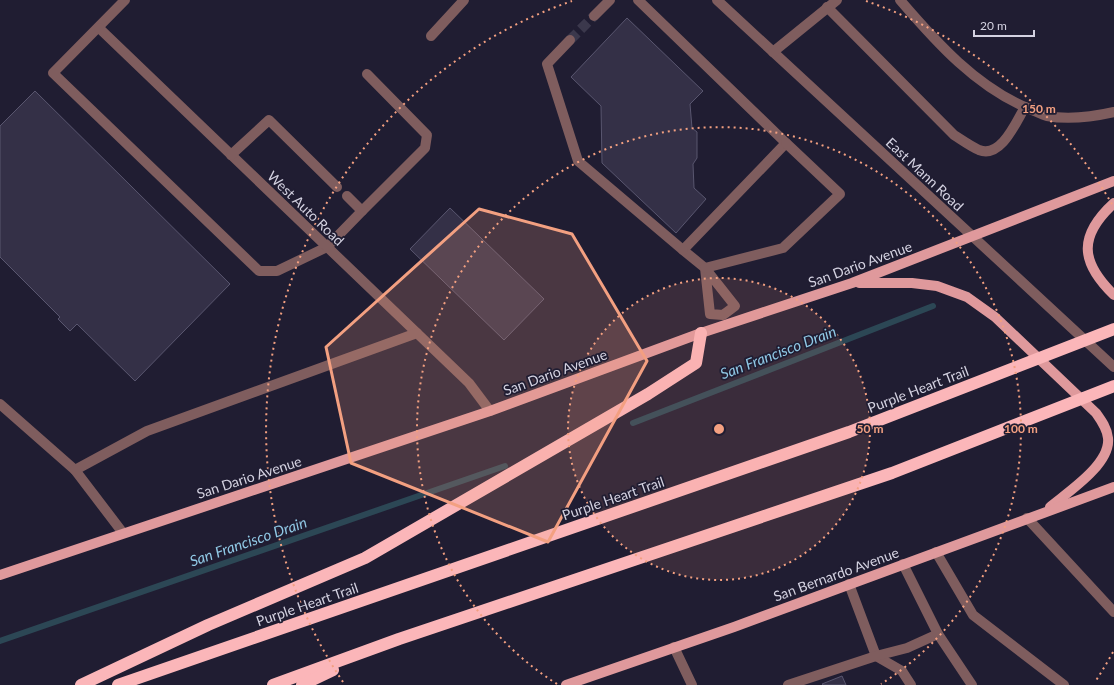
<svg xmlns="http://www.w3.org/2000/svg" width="1114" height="685" viewBox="0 0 1114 685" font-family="Lato,sans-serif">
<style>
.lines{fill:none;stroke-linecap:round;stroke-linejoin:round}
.stream{stroke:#2c4755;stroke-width:6}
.building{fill:#343047;stroke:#59566f}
.minor-tunnel{stroke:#3b384c;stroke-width:10;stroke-dasharray:10 5;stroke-linecap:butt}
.minor{stroke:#7f5d5e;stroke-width:10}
.major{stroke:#df999c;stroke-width:10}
.highway{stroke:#fbb6b9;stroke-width:12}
.marked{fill:#f3a081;fill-opacity:0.2;stroke:#f3a081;stroke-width:3;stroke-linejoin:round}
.ring{fill:none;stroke:#f3a081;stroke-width:2;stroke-dasharray:2 4}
.labels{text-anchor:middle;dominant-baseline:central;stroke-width:3.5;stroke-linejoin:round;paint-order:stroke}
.street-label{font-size:14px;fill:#d4d2e1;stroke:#201d32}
.water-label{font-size:15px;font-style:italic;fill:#90c8e5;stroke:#201d32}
.centre{fill:#f3a081;stroke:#201d32;stroke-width:2}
.ring-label{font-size:12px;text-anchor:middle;font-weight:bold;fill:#f3a081;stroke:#201d32;stroke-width:3.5;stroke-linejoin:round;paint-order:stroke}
</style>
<rect width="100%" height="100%" fill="#201d32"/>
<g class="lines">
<g class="stream">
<polyline points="633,423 933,306"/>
<polyline points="0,641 505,466"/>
</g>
</g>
<g class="building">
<polygon points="627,18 703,91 690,104 692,128 697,132 697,158 693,164 694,188 706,199 676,233 602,163 601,106 571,77"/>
<polygon points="35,91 230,284 135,381 77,324 70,331 58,319 60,317 0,257 0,126"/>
<polygon points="450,208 544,299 504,340 410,249"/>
<polygon points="842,676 846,685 823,685 822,684"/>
</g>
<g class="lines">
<polyline class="minor-tunnel" points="570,40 594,16"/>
<g class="minor">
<polyline points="125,0 53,73 259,271 277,271 327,247 362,211 347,196"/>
<polyline points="638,0 786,143 683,250 705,268 735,306 723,315 710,314 705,268"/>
<polyline points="717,0 1114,367"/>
<path d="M900,0C936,42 977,88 1030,109C1035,111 1042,115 1047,116C1069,120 1092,117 1114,112"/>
<path d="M827,7L954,135C962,140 970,146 979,150C1001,159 1016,122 1025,107"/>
<polyline points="594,16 610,0"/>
<polyline points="99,28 469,383 490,411"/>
<polyline points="431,36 464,0"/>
<polyline points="570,40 547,64 578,161 683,250"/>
<polyline points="773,52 837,0"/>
<polyline points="231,155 269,120 337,187"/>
<polyline points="362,211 425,148 427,135 367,74"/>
<polyline points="705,268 783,248 840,194 786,143"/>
<polyline points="0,404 75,470"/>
<polyline points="1027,518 1114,612"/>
<polyline points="123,533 75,470 147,431 417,333"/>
<polyline points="936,552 973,615 1064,685"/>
<polyline points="903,564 938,634 972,685"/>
<polyline points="849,584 876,656 902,671 911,685"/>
<polyline points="674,647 692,685"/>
<polyline points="788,685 876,656 907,648 938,634"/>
</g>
<g class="major">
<path d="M1114,203C1078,236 1080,262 1114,295"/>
<path d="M859,283H912L937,286L967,297L995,317L1096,413C1101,420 1107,428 1108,438C1111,464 1068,492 1050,507"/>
<polyline points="0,575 490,411 701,333 852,283 1114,181"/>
<polyline points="566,685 734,627 1114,487"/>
</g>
<g class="highway">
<polyline points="81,685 208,625 365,558 648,394 696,363 701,333"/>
<polyline points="118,685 849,432 1114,329"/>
<polyline points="273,685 399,639 892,473 1114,386"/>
<polyline points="302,685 333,670"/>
</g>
</g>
<path class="marked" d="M479,209L572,234L647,361L548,542L351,463L326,347Z"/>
<circle cx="719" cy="429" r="151" fill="#f3a081" fill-opacity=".12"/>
<g class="ring">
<circle cx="719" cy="429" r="151"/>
<path d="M557 684A302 302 0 1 1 881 684"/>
<path d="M1113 652A453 453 0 0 1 1095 682M343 682A453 453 0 0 1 572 1M866 1A453 453 0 0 1 1113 206"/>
</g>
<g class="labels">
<g class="street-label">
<text transform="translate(925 174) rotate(43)">East Mann Road</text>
<text transform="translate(306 208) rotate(44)">West Auto Road</text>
<text transform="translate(860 264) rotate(-20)">San Dario Avenue</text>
<text transform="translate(555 372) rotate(-20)">San Dario Avenue</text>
<text transform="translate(918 389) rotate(-21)">Purple Heart Trail</text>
<text transform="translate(249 477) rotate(-18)">San Dario Avenue</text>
<text transform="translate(613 498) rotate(-19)">Purple Heart Trail</text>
<text transform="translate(836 574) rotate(-20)">San Bernardo Avenue</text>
<text transform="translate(307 604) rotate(-19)">Purple Heart Trail</text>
</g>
<g class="water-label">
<text transform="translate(778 352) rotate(-21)">San Francisco Drain</text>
<text transform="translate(248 541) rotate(-19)">San Francisco Drain</text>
</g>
</g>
<circle cx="719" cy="429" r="6" class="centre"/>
<g class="ring-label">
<text x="1039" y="113">150 m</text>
<text x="870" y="433">50 m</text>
<text x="1021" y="433">100 m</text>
</g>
<path d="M974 30v6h60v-6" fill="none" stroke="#d4d2e1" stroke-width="2"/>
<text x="980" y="30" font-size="12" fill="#d4d2e1" stroke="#201d32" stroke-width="3" paint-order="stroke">20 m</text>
</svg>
